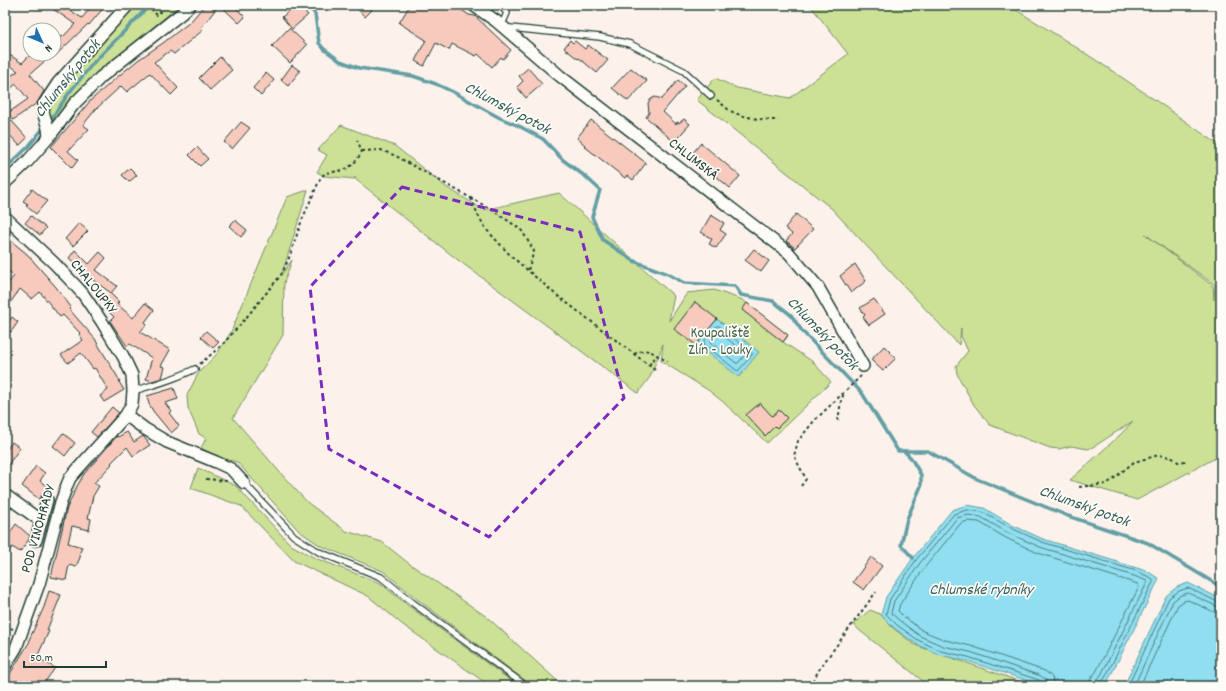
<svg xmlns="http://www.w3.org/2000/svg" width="1226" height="691" viewBox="0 0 1226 691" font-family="Dekko,sans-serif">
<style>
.green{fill:#cce196;stroke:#768f65;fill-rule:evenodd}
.water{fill:#90deef;stroke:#639ea4}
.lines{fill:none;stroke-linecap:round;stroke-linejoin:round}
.shore{stroke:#4c7d7f;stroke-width:1}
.stream{stroke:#639ea4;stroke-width:3.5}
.building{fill:#f8cabd;stroke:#1f3d34}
.service-casing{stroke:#1f3d34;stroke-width:8}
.minor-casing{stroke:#1f3d34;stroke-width:14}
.path{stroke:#1f3d34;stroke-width:2;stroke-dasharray:3 3;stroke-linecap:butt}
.service{stroke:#fdfcf7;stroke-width:5.5}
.minor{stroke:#fdfcf7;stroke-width:11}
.marked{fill:none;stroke:#7b2cbf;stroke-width:3;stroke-dasharray:8 5;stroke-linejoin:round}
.labels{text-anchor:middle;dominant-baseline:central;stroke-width:3.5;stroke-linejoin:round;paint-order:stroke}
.street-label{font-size:15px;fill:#1f3d34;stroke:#fdfcf7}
.park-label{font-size:15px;fill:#425e48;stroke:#fdfcf7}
.water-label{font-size:16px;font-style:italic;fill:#365d59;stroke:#fdfcf7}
</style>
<rect width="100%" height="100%" fill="#fcf2eb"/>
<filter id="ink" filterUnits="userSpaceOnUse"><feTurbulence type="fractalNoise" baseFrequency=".025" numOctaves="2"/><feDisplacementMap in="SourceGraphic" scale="8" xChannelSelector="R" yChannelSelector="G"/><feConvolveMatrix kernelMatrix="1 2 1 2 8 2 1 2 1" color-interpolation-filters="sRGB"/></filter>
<g filter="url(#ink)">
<g class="green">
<polygon points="135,5 180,5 111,62 52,121 47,115 63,83 85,57"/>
<path d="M810,5H1008C1051,31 1094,58 1136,87C1165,106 1192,127 1221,146V455L1137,500L1070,480L1120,435L1133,421L1095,446L1088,449L1071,446L1059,449L1050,448L990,425L974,405L957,374L956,366L968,351L961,336V328L959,345L832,209L697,100L715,78L737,88L790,98L848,54ZM1145,234L1215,285L1214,300L1213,286Z"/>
<polygon points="341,125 395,146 446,187 484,210 559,193 674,296 669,321 687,293 714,290 743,300 788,336 783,342 813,362 831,382 767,443 722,401 708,390 661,361 663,344 650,377 638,393 458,260 355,179 355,177 354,179 324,176 317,172 327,155 318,150"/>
<polygon points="308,190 282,274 292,260 284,283 283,335 233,418 284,477 308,503 346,531 382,542 407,562 487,617 563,686 531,686 527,682 417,599 383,571 321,546 299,531 237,462 220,458 201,448 206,438 199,434 188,408 187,395 199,372 217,354 231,332 287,197"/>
<polygon points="198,468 236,486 291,545 315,558 380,583 410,607 518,686 490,686 403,625 368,596 294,561 241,506 191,488"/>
<polygon points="870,610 880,614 893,628 915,645 1033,686 929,686 859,630 853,624"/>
</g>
<g class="water">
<polygon points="717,319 759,352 739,377 697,344"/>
<polygon points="967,505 984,508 1012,525 1043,539 1137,568 1149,572 1159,579 1108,681 1103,686 1044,686 967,661 940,655 916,644 894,628 881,615 886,597 913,558 952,510"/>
<polygon points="1188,583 1221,599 1221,686 1124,686 1166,596 1177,587"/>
</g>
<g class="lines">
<g class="shore">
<polygon points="717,326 719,326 752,353 752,355 738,371 736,370 704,344 704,342"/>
<polygon points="717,333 720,333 745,353 745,355 738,363 736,363 711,343 711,341"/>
<polyline points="1043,686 1042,682 1039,680 968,657 941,651 918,640 897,625 886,614 890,599 916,560 954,514 967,510 982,512 1011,528 1042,542 1136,571 1147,576 1153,579 1153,582 1105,678 1101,682 1100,686"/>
<polyline points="1048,686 1046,680 1041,676 970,652 943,646 920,636 900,621 891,613 894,601 920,563 957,518 968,515 981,517 1008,533 1040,547 1134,576 1147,581 1147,583 1101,675 1096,681 1095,686"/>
<polyline points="1054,686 1052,677 1045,671 971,646 945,640 923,631 904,617 898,611 900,604 925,567 961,523 968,521 979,522 1006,538 1038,553 1138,584 1139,587 1096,672 1091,678 1089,686"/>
<polyline points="1128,686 1169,598 1179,591 1188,588 1218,602 1221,602"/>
<polyline points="1134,686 1173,601 1181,595 1188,593 1216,606 1221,607"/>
<polyline points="1140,686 1178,605 1184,601 1188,600 1214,612 1221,613"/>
</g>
<g class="stream">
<polyline points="308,5 315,14 319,43 324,49 340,61 359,68 413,76 436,84 453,92 500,118 519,126 543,139 563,160 586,177 600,190 592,217 603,240 634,261 668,274 684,283 735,286 741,295 773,301 791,315 802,331 862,393 898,451 928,451 977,479 1068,516 1148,543 1221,587"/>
<polyline points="49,122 69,93 94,62 150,5"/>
<polyline points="5,169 28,147 45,126"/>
<polyline points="904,451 911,458 921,475 921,486 907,519 901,545 913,558"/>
</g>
</g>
<g class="building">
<polygon points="47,5 62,5 82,18 93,5 106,5 89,25 88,24 54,57 54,44 62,36 63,37 75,24"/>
<polygon points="205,5 219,5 201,28 203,30 174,54 170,51 154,62 178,88 171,95 150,73 127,92 121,86 96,109 83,125 89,129 68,151 78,160 72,168 51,147 91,100 115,79 138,60 163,43 190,22"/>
<polygon points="220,5 233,5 245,17 239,23"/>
<polygon points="296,5 299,5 308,15 292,29 282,17"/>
<polygon points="354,5 368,5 372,10 365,17"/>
<polygon points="410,5 454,5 469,15 475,16 511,50 503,59 501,57 492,67 478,54 476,56 452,44 449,50 436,43 424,66 415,61 426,40 399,23"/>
<polygon points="289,28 307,45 290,63 272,46"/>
<polygon points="570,40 573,43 575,41 585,49 588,45 608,60 597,73 579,58 578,59 564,48"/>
<polygon points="5,52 22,63 31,54 53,54 30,74 44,91 37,103 13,120 8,113 28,99 16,84 10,89 5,82 5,80 18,71 5,62"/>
<polygon points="220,57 232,70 210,90 199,78"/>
<polygon points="292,65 300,71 288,86 281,80"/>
<polygon points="528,68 542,84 526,98 517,87 523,81 519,76"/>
<polygon points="631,68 647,81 628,101 612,88"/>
<polygon points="266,73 274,80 261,96 253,88"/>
<polygon points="678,80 685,86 663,112 676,124 677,122 679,123 684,119 690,124 674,142 646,117 649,113 648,103 651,99 655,97 662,99"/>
<polygon points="10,119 27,138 20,145 19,145 5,130 5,123"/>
<polygon points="591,120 646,163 633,180 627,175 625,178 584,146 585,145 577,138"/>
<polygon points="241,122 250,128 232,149 224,142"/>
<polygon points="701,143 740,176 730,188 691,155"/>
<polygon points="197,147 208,159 200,166 189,155"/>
<polygon points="130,168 137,175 129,182 122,175"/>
<polygon points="32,189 47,201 36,214 26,206 28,204 23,201"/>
<polygon points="796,214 813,229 795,248 786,241 792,234 785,228"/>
<polygon points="711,215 724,223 720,230 726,234 716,248 709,244 712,239 701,232"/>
<polygon points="31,216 46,228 40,235 25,223"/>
<polygon points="235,220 247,230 241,237 229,226"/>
<polygon points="79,223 88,231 73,246 65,239"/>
<polygon points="5,236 27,254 56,287 71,307 69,309 96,340 96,341 120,381 119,382 124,390 104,402 100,396 108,390 95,368 93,369 81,353 68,363 61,355 83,340 79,334 80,333 63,315 60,317 40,292 32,299 20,289 5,310 5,287 14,276 5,267"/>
<polygon points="754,249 769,261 761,272 745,260"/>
<polygon points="75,250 89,264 100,252 106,258 96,270 117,286 111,293 89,277 69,258"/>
<polygon points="855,264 866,281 851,293 840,276"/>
<polygon points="110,293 119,302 117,304 133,318 145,303 154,310 145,322 147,324 140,332 170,350 161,366 165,367 162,378 152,381 146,379 152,358 130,344 127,346 110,321 114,317 108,311 110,309 102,301"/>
<polygon points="874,299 885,314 869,325 863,317 865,315 860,308"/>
<polygon points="695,302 717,319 696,345 674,329"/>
<polygon points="747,303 788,335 783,342 742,310"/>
<polygon points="12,317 18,322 11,332 5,327"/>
<polygon points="206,331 219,342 213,348 201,337"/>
<polygon points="884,346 896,358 883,371 871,360"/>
<polygon points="174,388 178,399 165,403 171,411 169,413 179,426 171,433 153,411 149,404 147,396"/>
<polygon points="760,403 772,416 779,410 787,418 777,428 775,426 765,436 746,415"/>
<polygon points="112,407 119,413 97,437 91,432"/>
<polygon points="127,432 134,442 143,436 150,445 133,456 127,447 111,463 112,464 94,483 99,486 93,496 88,518 91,519 89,530 72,526 68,543 82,547 79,555 81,555 76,567 69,565 66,580 51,577 67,508 76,488 84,474 117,436 118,437"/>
<polygon points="63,433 75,443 65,456 53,446"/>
<polygon points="12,442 20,448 5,469 5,452"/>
<polygon points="36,466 45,473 40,481 48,487 39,499 22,486"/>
<polygon points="16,524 30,536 29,539 20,552 12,547 5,557 5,540"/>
<polygon points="871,557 882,566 864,590 853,582"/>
<polygon points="49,591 61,595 47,630 49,631 37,657 55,668 42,686 5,686 5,682 30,641 29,640 44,607"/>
</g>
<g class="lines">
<defs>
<g id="service">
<polyline points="501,5 507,13 501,27 600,37 630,44 684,71 711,96"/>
<path d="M133,391C154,385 175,379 195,369"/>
<polyline points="244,483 294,536 319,552 381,577 413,603 526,686"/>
</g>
<g id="minor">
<polyline points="473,5 496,21 560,76 789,253 818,287 863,366"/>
<polyline points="49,137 48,128 43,112 44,104 58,83 128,5"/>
<polyline points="5,183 27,162 49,137 74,104 101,77 182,13 190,5"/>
<polyline points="5,217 54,263 74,284 83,294 102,322 123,356 132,375 133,391 132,404 126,415 83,463 70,478 67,485 61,502 39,584 16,648 5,666"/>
<polyline points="126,415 145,429 167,442 216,462 231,469 244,483"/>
<polyline points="5,495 41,521"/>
<polyline points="36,540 47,500"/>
</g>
</defs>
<use href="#service" class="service-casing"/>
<use href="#minor" class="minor-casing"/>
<g class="path">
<polyline points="146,5 157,15 167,5"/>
<path d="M717,100C721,103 725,107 729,110C743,118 762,120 778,120"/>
<polyline points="362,151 381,150 396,156 492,210 516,226 522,231 534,251 528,270"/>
<polyline points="471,198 478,215 486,229 510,255 554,293 655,370"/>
<path d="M634,354C652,345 653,356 668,361"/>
<path d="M200,364L222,345L245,319L281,275L289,258L302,220L320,179L325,173C344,171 353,169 362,151L357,140"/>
<polyline points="649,365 657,355"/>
<polyline points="838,421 841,401 844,393"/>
<polyline points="206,479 227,481"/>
<polyline points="801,486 806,479 794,456 798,441 814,421 861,376"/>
<polyline points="1079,487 1107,484 1134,462 1159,455 1171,457 1178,462 1188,461"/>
<polyline points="5,626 13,629"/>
<polyline points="810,686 820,668 876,592"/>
</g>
<use href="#service" class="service"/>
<use href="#minor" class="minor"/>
</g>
</g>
<path class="marked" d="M402,187L580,232L624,398L489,537L329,449L310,287Z"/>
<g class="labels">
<g class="street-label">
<text transform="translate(693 160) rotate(38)">CHLUMSKÁ</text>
<text transform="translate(93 287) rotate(51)">CHALOUPKY</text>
<text transform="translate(39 529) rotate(-74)">POD VINOHRADY</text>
</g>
<g class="park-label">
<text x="720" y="334">Koupaliště<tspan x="720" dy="17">Zlín - Louky</tspan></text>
</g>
<g class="water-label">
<text transform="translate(68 79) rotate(-51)">Chlumský potok</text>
<text transform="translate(507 109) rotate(28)">Chlumský potok</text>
<text transform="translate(822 334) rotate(46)">Chlumský potok</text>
<text transform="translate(1084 507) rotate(20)">Chlumský potok</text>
<text x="981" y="590">Chlumské rybníky</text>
</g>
</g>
<rect width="1226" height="691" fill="none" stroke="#fdfcf7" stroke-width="20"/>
<rect x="10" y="10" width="1206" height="671" fill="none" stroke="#1f3d34" stroke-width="1.5" filter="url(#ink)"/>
<g transform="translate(42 42) rotate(134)"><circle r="19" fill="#fdfcf7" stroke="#a4b0a9"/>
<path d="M0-3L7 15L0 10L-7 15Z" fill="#1f6fb2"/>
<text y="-6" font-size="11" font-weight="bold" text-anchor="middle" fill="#1f3d34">N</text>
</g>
<path d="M24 661v6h82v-6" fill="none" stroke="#1f3d34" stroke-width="2"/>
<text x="30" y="661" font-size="12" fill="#1f3d34" stroke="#fdfcf7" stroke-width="3" paint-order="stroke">50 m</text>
</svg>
